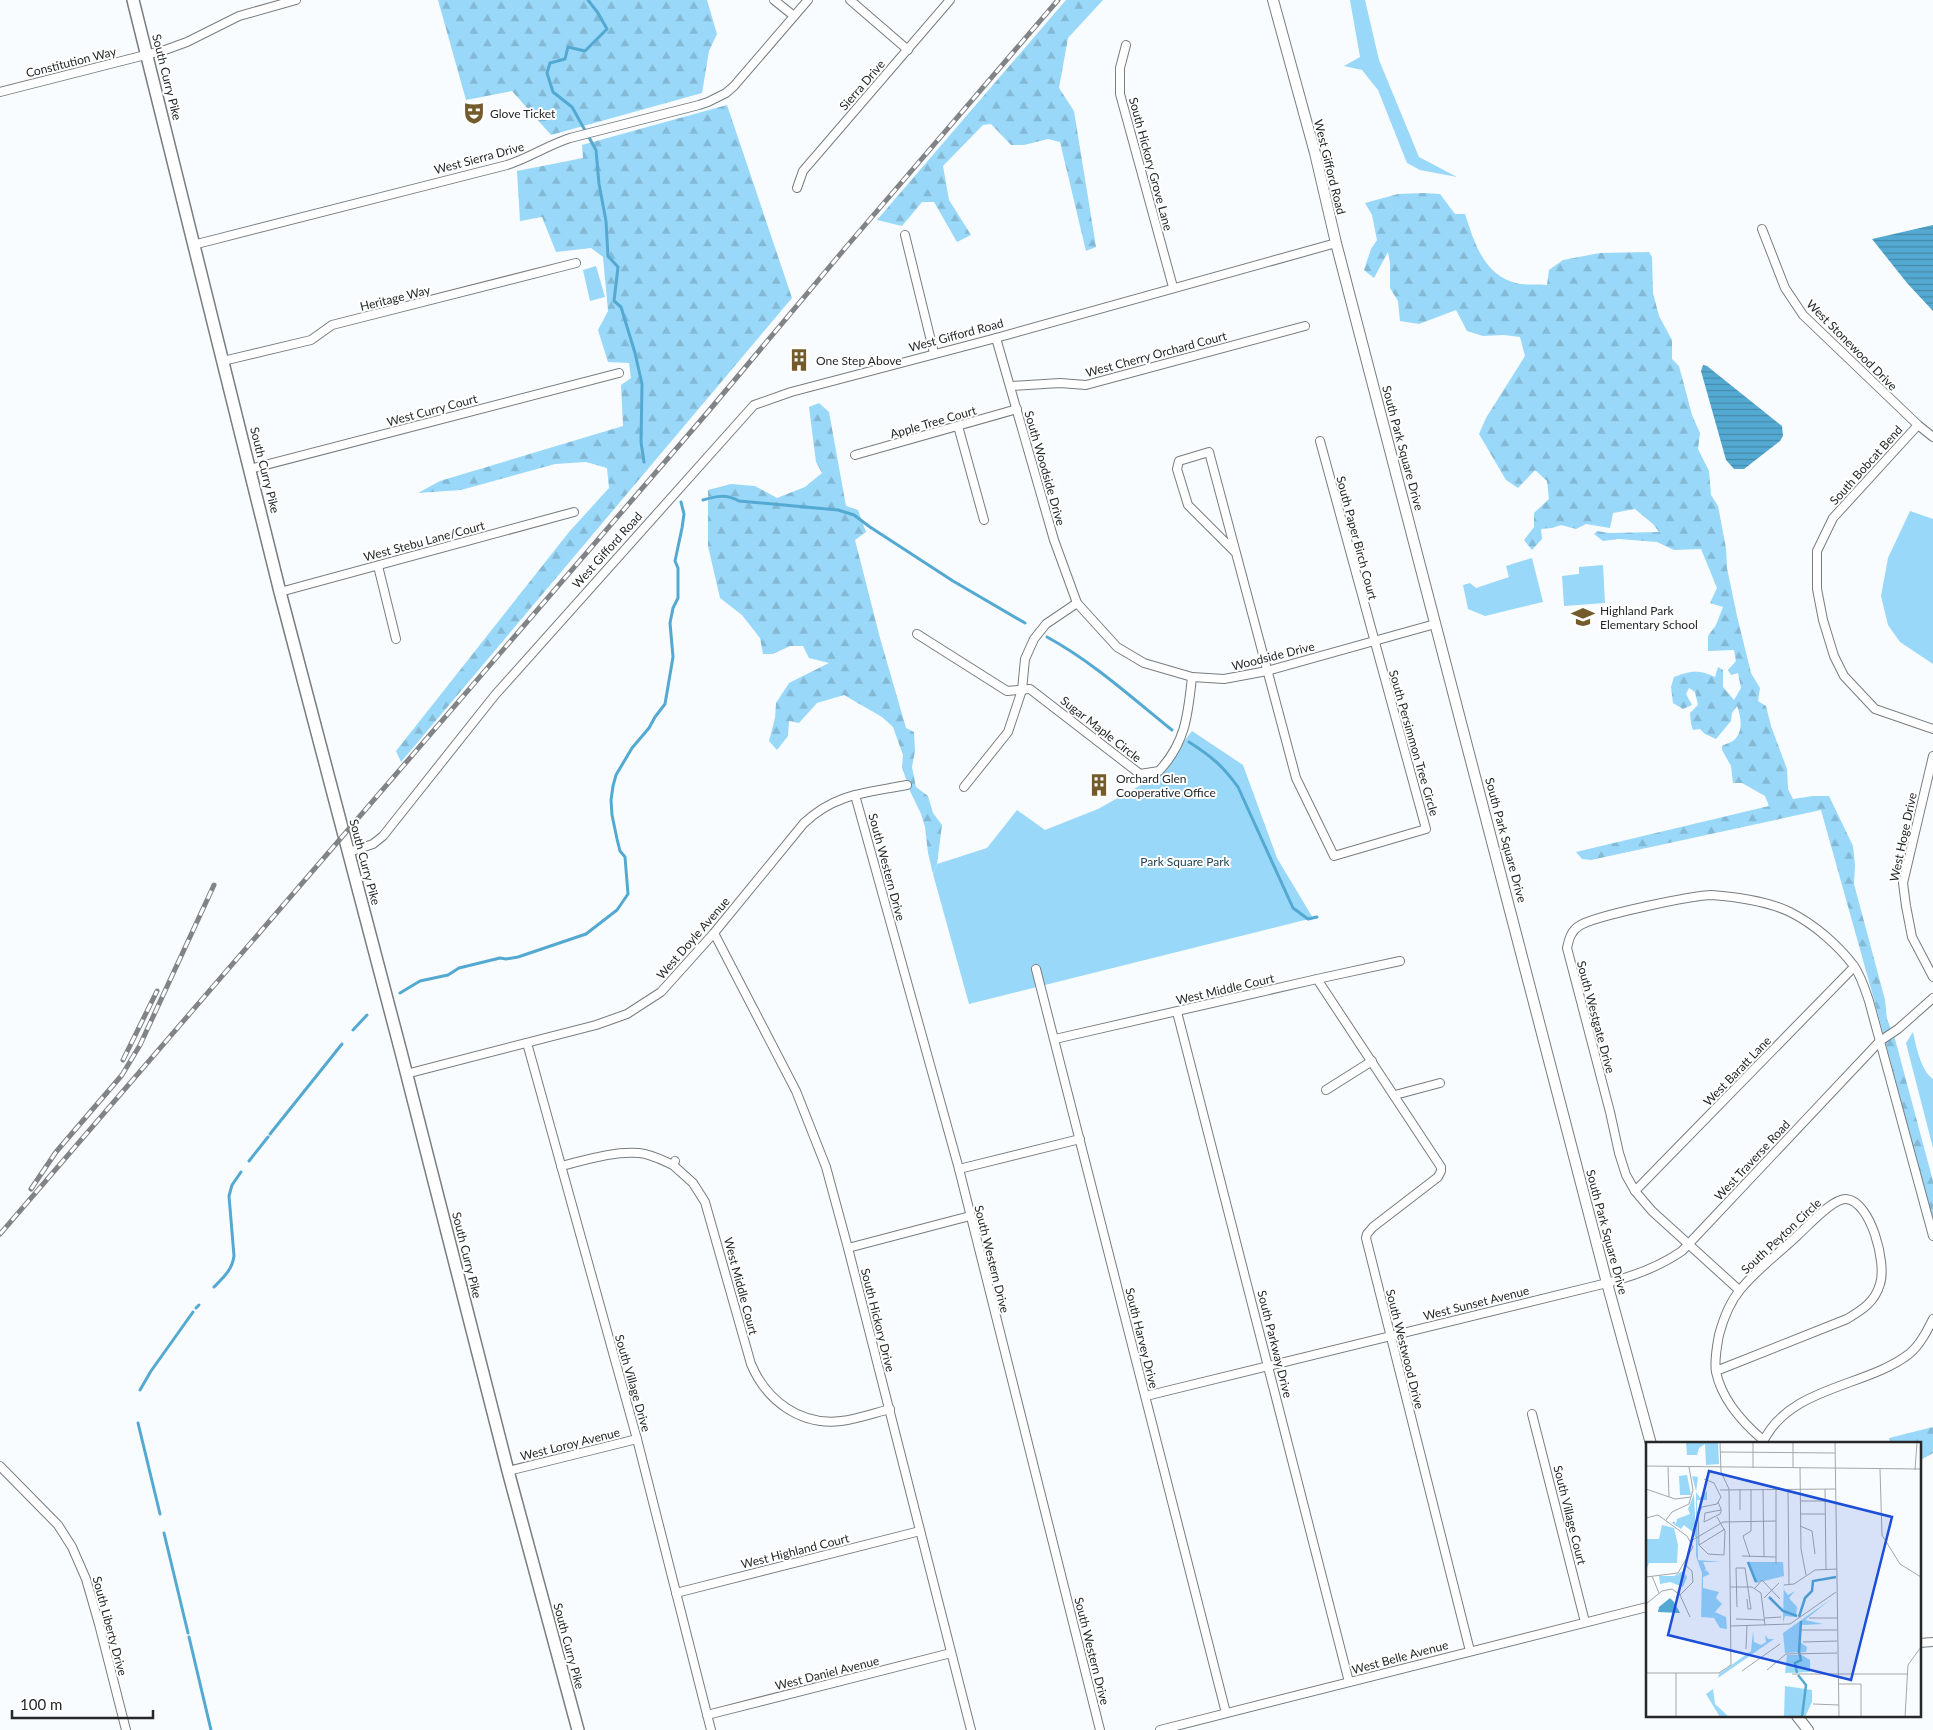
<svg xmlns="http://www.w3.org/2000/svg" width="1933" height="1730" viewBox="0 0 1933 1730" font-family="Lato,sans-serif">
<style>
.green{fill:#99d8f9}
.forest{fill:url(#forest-firs)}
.water{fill:url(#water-rules)}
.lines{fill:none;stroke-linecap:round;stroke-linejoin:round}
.stream{stroke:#54a9d2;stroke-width:3}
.minor-casing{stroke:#777d80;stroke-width:10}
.tertiary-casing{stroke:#777d80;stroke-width:12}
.secondary-casing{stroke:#777d80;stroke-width:14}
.minor{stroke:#fff;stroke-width:8}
.tertiary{stroke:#fff;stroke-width:10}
.secondary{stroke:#fff;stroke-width:11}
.rail-casing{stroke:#818385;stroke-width:5}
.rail{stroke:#fff;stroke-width:3;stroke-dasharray:9;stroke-linecap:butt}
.labels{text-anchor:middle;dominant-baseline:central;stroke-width:4;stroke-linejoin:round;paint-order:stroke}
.street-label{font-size:12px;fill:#252728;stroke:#fff}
.poi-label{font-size:12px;fill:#252728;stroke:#fff;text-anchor:start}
.park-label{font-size:12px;fill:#1e4355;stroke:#fff}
.inset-river{fill:none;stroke:#54a9d2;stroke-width:2.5}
.inset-road{fill:none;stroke:#a4a7a8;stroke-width:1}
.view{fill:#1d4ed8;fill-opacity:0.15;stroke:#1d4ed8;stroke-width:2.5}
.inset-edge{fill:none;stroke:#252728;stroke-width:2.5}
</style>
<defs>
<pattern id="forest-firs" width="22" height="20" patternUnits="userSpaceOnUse" patternTransform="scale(1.25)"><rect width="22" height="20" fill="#99d8f9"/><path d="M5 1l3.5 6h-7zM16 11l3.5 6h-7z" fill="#84b9d5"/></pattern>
<pattern id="water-rules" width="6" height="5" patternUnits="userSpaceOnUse" patternTransform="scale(1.25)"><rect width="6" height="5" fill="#54a9d2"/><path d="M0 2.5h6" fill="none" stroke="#458aaa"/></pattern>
</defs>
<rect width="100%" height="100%" fill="#f8fcfe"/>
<g class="green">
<polygon points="1350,0 1365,0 1379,60 1419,157 1457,177 1420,170 1407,163 1378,90 1362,70 1344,66 1360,57"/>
<polygon points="596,266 605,297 590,301 583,270"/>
<polygon points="1910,511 1933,519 1933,664 1900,642 1888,625 1881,596 1888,558"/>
<polygon points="1532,558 1543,602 1485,616 1468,609 1463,585 1470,583 1476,588 1509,577 1506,566"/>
<polygon points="1603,565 1605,603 1564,606 1562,576 1579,574 1579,567"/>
<polygon points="1192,731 1243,765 1277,858 1313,918 969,1004 933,874 937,864 987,848 1017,810 1045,830 1098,809 1157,776"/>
<path d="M1913,1032C1916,1046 1921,1071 1933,1079V1148L1906,1043Z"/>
</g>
<g class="forest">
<polygon points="438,0 707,0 717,34 709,51 702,93 551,135 512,91 466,100"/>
<polygon points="1066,0 1103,0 1068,38 1059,88 1074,111 1096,247 1086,251 1060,142 1048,139 1024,145 1011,145 991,124 983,125 943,166 949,200 971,235 957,242 934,202 922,202 902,226 877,220"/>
<polygon points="727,105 792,298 401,762 396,751 569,532 609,488 607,468 586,462 555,464 461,490 418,493 440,481 623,426 621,385 631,378 629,363 608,362 598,330 608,311 603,257 591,248 556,252 542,217 520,221 517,171 583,158 582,145"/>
<path d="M1424,193L1440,194L1455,214H1465C1475,244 1484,277 1520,284C1528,285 1538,284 1547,285L1549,270L1563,260L1600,253L1649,252L1652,257L1653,293L1659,316L1672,340V359L1679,366L1692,415L1700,433L1698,449L1709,471L1711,495L1718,506L1726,548L1727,568L1737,616L1751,673L1760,688L1758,701L1766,706L1771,726L1787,769L1788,789L1793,799L1813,796H1829L1853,846L1855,865L1854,884L1885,1000L1887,1019L1895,1039L1933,1181V1221L1875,1003L1821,810L1591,860L1582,859L1576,852L1769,806L1765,796L1742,783H1733L1731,766L1722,750V746C1725,744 1730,743 1733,741C1744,733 1741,716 1737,706L1732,713L1731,721L1716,739L1705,734L1700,729L1693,730L1691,724L1690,713L1698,705L1695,692L1689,688L1686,694L1692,705L1683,709L1673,703L1671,687L1674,677C1690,671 1699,669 1715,677L1718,667L1723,670V687L1734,700L1741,688L1738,673L1731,675L1728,670L1736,661L1734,650L1708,651V636L1716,625L1723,607L1710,603L1717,588L1701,549L1674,550L1657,542L1619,539L1603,541L1594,534L1597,531L1609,533L1659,532L1653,524L1635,509L1613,513L1610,528L1586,524L1576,529L1561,525L1552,528L1541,529L1542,539L1532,550L1524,540L1534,527V513L1549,499L1547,481L1535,470L1518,488L1506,480L1479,434L1486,418L1525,356L1520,337L1504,335L1483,336L1467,331L1456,310L1419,324L1400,321L1398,301L1390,288V263L1388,252L1374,278L1364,270L1371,249L1377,240L1372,215L1365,203L1398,194Z"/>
<polygon points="819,403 829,412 846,506 858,510 866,532 855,540 880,638 906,728 914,732 915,751 912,767 916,787 928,796 933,813 942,825 937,864 933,874 928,853 925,827 921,814 910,791 902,767 903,755 893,727 882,717 844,695 817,703 799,723 789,721 788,736 777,750 769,741 775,718 776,703 789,683 829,663 809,658 803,646 790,646 773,654 763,654 760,638 742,615 720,598 708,546 708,490 731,484 755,486 777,498 805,487 822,473 816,462 809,407"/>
<polygon points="1933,1427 1933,1453 1919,1461 1919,1444 1891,1444 1889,1438"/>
</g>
<g class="water">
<polygon points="1933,225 1933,311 1907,283 1872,239"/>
<polygon points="1703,365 1707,366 1782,426 1783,436 1780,441 1744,469 1734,469 1726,460 1701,371"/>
</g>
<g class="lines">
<g class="stream">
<polyline points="588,0 598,13 607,29 585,51 568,47 565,59 550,63 547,73 553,92 572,107 596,150 599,184 606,221 608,256 618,267 614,301 621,307 635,353 642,384 641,442 644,462"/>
<path d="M703,500C716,496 726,494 739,501L838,510L854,515L870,527L953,581L1025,623"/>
<path d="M1047,637C1093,662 1132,698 1172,730"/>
<path d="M1189,742C1211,756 1223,766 1238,787L1293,908L1308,919L1317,917"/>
<polyline points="400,993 420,981 448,975 459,968 500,958 506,959 518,957 586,934 617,910 628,894 625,857 620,851 617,839 612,815 611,800 613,786 616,775 632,748 649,728 655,717 665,704 673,657 670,623 673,608 678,598 678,568 675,561 682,528 684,514 681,502"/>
<polyline points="353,1030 367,1015"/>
<polyline points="270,1134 342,1044"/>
<polyline points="249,1161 268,1137"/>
<path d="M214,1287C224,1277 232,1270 234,1256L229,1196L232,1185L241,1172"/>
<polyline points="196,1308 199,1305"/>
<polyline points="140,1390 151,1371 193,1312"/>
<polyline points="138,1423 160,1514"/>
<polyline points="164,1533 188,1633"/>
<polyline points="189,1637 211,1730"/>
</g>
<defs>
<g id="minor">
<polyline points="774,0 794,16"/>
<polyline points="850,0 908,50"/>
<polyline points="1126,45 1120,68 1120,94 1173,287"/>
<polyline points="0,92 165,50 187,42 239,16 296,0"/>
<polyline points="797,188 803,171 950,0"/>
<polyline points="1762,229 1785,288 1803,315 1918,425 1933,437"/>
<polyline points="905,235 934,353"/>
<path d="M193,245L507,165C529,158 548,145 570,138L699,105L708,102L726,93L734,86L808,0"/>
<polyline points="996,338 1054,540 1077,603 1117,647 1144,663 1192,677 1224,679 1267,671 1435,624"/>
<polyline points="223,361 311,340 332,325 576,263"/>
<polyline points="1011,386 1060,383 1086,385 1305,326"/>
<polyline points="1918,425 1833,518 1817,551 1817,589 1823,620 1834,656 1844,676 1875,709 1933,729"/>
<polyline points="958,426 984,520"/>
<polyline points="855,455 1017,409"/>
<polyline points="250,469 619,373"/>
<polyline points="1236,553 1209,452 1179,461 1177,469 1188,505 1236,553 1296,778 1334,856 1426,829 1320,441"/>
<polyline points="378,566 396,639"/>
<polyline points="280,592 574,512"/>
<path d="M917,634L1007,691L1030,689L1140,774L1159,771C1186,742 1188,714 1192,677"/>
<polyline points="1933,756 1903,883 1906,906 1912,937 1933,977"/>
<polyline points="964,787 1008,732 1022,690 1025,659 1034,639 1046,624 1077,603"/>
<polyline points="855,795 959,1169 1100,1730"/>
<polyline points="349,852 373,844 383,836 495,695 754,405 791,392 996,338 1336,243"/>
<polyline points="714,933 796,1091 826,1167 848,1248 971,1730"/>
<polyline points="1036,969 1226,1713"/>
<polyline points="1317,979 1441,1167 1441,1171 1438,1177 1373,1227 1367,1234 1366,1238 1470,1651"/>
<polyline points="1177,1012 1349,1682"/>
<polyline points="1055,1039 1317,979 1400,961"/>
<polyline points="527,1043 637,1439 711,1730"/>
<path d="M406,1074L596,1025L627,1014L661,992L714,933L804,823C836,793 866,793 907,785"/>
<polyline points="1326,1090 1372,1061"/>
<polyline points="1395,1095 1440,1083"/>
<path d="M673,1165L693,1183L705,1202L751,1364C766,1400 800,1426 841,1421C858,1419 874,1413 890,1409"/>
<path d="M561,1166C586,1160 613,1151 639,1153C651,1154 662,1160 673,1165L675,1161"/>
<polyline points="959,1169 1080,1139"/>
<polyline points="1635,1191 1854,967"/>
<polyline points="848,1248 970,1216"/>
<path d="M1739,1290L1652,1211L1635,1191L1626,1175L1619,1153L1610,1112L1567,948C1569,939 1571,931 1579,926C1593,916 1694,895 1712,895C1738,897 1767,901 1790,912C1814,924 1838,945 1854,966C1861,976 1865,989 1869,1001L1933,1236"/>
<path d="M1716,1371L1847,1319C1862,1310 1875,1302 1880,1284C1887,1264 1871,1201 1846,1199C1833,1198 1808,1226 1798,1235C1779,1253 1756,1270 1740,1290C1730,1302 1723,1320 1719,1335C1717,1346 1714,1360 1716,1372C1722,1400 1743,1423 1763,1440"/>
<path d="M1146,1396L1607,1283C1634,1276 1659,1267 1682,1251L1880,1041L1898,1029L1933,998"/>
<polyline points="1532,1414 1585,1622"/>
<path d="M1762,1444C1788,1386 1865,1388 1909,1354C1920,1345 1927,1331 1933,1319"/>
<polyline points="0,1466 58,1525 72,1547 86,1579 99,1624 126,1730"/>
<polyline points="508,1471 637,1439"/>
<polyline points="676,1593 920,1531"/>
<polyline points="1919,1643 1933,1642"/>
<polyline points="707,1715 951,1653"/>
<polyline points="1160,1730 1647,1607"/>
</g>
<g id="tertiary">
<polyline points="1273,0 1315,153 1336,243 1607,1283 1651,1444"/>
<polyline points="1797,1716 1808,1730"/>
</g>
<polyline id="secondary" points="133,0 280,592 401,1052 508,1471 578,1730"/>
</defs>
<use href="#minor" class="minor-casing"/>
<use href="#tertiary" class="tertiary-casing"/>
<use href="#secondary" class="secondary-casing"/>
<use href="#minor" class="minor"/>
<use href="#tertiary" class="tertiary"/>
<use href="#secondary" class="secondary"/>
<defs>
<g id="rail">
<polyline points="123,1060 157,991"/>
<polyline points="31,1189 56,1152 122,1075 140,1045 214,885"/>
<polyline points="0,1234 707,413 847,246 1058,0"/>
</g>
</defs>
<use href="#rail" class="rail-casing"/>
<use href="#rail" class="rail"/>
</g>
<defs>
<symbol id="theatre-bare" viewBox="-9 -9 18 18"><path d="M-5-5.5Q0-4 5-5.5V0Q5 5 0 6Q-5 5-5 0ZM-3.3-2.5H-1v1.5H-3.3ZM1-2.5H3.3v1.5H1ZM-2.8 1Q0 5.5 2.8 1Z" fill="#735b2c" stroke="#fff" stroke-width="2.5" paint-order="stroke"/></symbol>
<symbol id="building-bare" viewBox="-9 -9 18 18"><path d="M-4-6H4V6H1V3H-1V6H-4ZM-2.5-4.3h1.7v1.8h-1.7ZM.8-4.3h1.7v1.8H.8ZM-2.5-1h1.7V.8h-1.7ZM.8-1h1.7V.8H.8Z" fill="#735b2c" stroke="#fff" stroke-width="2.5" paint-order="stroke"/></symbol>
<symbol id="school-bare" viewBox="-9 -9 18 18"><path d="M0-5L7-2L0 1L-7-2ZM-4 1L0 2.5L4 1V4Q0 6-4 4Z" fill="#735b2c" stroke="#fff" stroke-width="2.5" paint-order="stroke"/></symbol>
</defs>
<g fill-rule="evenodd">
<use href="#theatre-bare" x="458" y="97" width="32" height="32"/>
<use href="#building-bare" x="783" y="344" width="32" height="32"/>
<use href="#school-bare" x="1567" y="601" width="32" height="32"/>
<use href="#building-bare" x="1083" y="769" width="32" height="32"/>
</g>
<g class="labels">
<g class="street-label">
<text transform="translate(71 62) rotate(-14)">Constitution Way</text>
<text transform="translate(167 77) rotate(76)">South Curry Pike</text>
<text transform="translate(862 85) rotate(-49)">Sierra Drive</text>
<text transform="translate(479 158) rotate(-15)">West Sierra Drive</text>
<text transform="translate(1151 164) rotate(75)">South Hickory Grove Lane</text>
<text transform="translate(1330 167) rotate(76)">West Gifford Road</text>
<text transform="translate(395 298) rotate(-14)">Heritage Way</text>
<text transform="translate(956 335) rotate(-15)">West Gifford Road</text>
<text transform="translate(1852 345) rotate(45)">West Stonewood Drive</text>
<text transform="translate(1156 354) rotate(-15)">West Cherry Orchard Court</text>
<text transform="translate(432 410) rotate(-15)">West Curry Court</text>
<text transform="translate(933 422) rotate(-16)">Apple Tree Court</text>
<text transform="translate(1403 448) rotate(75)">South Park Square Drive</text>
<text transform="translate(1866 465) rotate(-48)">South Bobcat Bend</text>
<text transform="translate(1045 468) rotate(74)">South Woodside Drive</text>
<text transform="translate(265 470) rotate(76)">South Curry Pike</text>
<text transform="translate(1357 538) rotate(75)">South Paper Birch Court</text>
<text transform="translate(424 541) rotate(-15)">West Stebu Lane/Court</text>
<text transform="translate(607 550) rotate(-48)">West Gifford Road</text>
<text transform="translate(1273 656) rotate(-14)">Woodside Drive</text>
<text transform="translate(1101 729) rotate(38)">Sugar Maple Circle</text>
<text transform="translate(1414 743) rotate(74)">South Persimmon Tree Circle</text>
<text transform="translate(1903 837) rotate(-78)">West Hoge Drive</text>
<text transform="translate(1506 840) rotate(75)">South Park Square Drive</text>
<text transform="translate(365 862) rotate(75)">South Curry Pike</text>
<text transform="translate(887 867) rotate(75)">South Western Drive</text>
<text transform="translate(693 938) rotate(-49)">West Doyle Avenue</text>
<text transform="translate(1225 989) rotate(-13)">West Middle Court</text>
<text transform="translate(1596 1017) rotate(75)">South Westgate Drive</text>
<text transform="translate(1737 1071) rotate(-46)">West Baratt Lane</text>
<text transform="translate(1752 1160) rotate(-47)">West Traverse Road</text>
<text transform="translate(1607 1232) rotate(75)">South Park Square Drive</text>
<text transform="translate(1781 1236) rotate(-43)">South Peyton Circle</text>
<text transform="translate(467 1255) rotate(76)">South Curry Pike</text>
<text transform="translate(992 1259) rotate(76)">South Western Drive</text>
<text transform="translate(741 1286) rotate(75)">West Middle Court</text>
<text transform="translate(1476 1303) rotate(-14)">West Sunset Avenue</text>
<text transform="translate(878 1320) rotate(76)">South Hickory Drive</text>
<text transform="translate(1142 1338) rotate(76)">South Harvey Drive</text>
<text transform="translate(1275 1344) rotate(76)">South Parkway Drive</text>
<text transform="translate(1405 1349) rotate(76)">South Westwood Drive</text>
<text transform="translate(633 1383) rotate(74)">South Village Drive</text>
<text transform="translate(570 1444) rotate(-14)">West Loroy Avenue</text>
<text transform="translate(1570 1515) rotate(76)">South Village Court</text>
<text transform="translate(795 1551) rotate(-14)">West Highland Court</text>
<text transform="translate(110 1626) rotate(75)">South Liberty Drive</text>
<text transform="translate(569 1646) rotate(75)">South Curry Pike</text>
<text transform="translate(1092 1651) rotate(76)">South Western Drive</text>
<text transform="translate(1400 1657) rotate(-15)">West Belle Avenue</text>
<text transform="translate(827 1673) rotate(-14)">West Daniel Avenue</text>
</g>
<g class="poi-label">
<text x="490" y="113">Glove Ticket</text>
<text x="816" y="360">One Step Above</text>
<text x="1600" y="610">Highland Park<tspan x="1600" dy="14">Elementary School</tspan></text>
<text x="1116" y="778">Orchard Glen<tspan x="1116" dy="14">Cooperative Office</tspan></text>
</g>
<g class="park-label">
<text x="1185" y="861">Park Square Park</text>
</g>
</g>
<g transform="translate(1646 1442)">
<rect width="275" height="275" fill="#f8fcfe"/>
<path d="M40,0H72L73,22L60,23L59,2L53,6L51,13H41ZM41,33L45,53H34L33,34ZM48,52L50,95H49L48,91L38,83L35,87L26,81L28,79L30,82L31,77L44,72L42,67ZM103,120H137L138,134L110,141ZM37,129L41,135L37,145L24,140L14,142L13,134H28Z" fill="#99d8f9"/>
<path d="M46,34L52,35L50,50L54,56L61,49V58H51L52,118L76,120H57L60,127L58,130L60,128L64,132L57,135V146L73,150L70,156L76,162L69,170L80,175L81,187L74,186L68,176L55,175L56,131L50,114V49ZM16,83L28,86L32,103L31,121H3L0,129V97H13ZM138,134V148L142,153L149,149L143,156L151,165L150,175L139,174L137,181ZM185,157L159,178L177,182L156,183L154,200L161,205L160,210L139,211L137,191ZM107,189L108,200L115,203L120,200L119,193L122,197H128L72,236L73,232L105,209ZM141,213H156L164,218V230L139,231ZM139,244L166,248V260L159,275H138ZM67,247L69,262L83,275H74L60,252Z" fill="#99d8f9"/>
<path d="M24,156L28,160L34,171L12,170L13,165Z" fill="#54a9d2"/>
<path class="inset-river" d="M102,120L110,140M123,155L137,169L151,174M153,175L159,156L166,149L167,139L190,135M151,231L149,221L155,218L153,210L155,179M152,233L160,243L156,275"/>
<path class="inset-road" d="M189,0L193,275M74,10L189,11M0,24L275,27M22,25L23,55M107,26V0M147,26V0M154,26L155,107L160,133M234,27L236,93L254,122L275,135M269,28L271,0M58,37L68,41L75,55L71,62L56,65L52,70L53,103L62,112L78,113L79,89L71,75M0,47L29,57L45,55M94,47V68M117,47L118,115M130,47V122M142,47L143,143M179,47L180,127M74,48L190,47M154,59H179M72,60L75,67V70L74,72L58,80L59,71L75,68M154,72H179M0,76L12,73L41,94L47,105L32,131L0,135M20,78L26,70L43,62L47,48L43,25M154,84L166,89L169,112M45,99L77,80L130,79M53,103L79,87M96,114L130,115M104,115L97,94L105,89V47M6,134L13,151M138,143L148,142L169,128L191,127M84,145H106L115,151L119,183M109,146L116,138L134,157M34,153L47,140L46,129L39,123M118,156L133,141M0,162L16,149L26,147L34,153L44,175M91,165L90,126H99L105,167H102L101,157M119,176L135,175M163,176H191M90,177L119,178M85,184L144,182L190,150M156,188H191M157,200L191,199M100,207L101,183M121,228L140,212L191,211M96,229L134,202M0,231H73L85,223L83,47L75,30L74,0M30,231V275M146,232H261M193,242H215V275M167,262L193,263M259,275L262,223L275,205"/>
<path class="view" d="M63,29L246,75L205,238L22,193Z"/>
<rect width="275" height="275" class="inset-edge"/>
</g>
<path d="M12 1710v8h141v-8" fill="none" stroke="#252728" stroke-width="2.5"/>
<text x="20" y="1710" font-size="15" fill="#252728" stroke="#ffffff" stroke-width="4" paint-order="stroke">100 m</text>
</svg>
